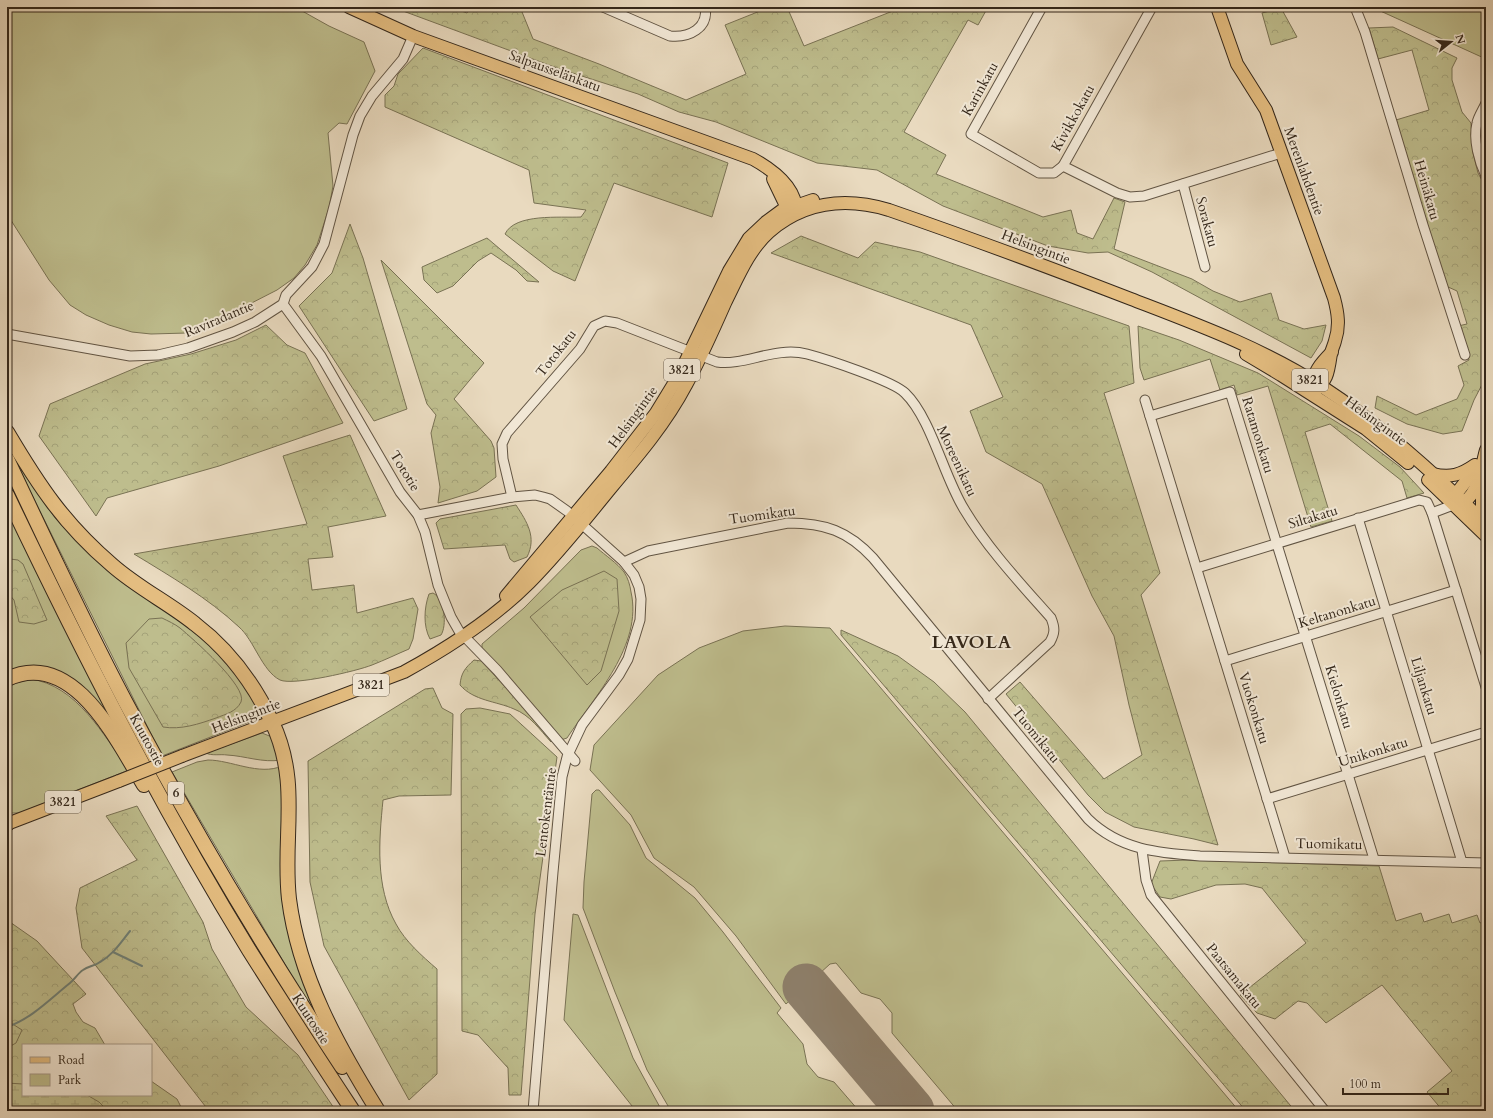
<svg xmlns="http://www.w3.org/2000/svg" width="1493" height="1118" viewBox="0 0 1493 1118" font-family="Cardo,serif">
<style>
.green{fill:#bebd8d;stroke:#797254}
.forest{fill:url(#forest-crowns);stroke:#797254}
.wetland{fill:url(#wetland-marsh);stroke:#797254}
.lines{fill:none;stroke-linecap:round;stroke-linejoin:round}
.stream{stroke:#6f7f76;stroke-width:2}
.runway{stroke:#8e806c;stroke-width:47}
.minor-casing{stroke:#615443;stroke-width:11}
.major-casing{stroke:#34271a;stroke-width:14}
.highway-casing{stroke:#34271a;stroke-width:16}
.minor{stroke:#f1e7d5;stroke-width:9}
.major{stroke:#e4bd80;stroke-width:12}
.highway{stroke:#e4bd80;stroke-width:14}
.major-bridge-casing{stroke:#34271a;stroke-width:14;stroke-linecap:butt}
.major-bridge{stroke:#e4bd80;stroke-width:12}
.labels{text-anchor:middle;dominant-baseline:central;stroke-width:4;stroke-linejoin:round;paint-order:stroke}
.shield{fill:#f1e7d5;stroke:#6d6152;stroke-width:1}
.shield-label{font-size:13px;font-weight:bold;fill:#34271a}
.street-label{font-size:14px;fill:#34271a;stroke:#f1e7d5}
.district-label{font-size:18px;font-weight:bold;letter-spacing:1px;fill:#34271a;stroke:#f1e7d5}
</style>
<defs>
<pattern id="forest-crowns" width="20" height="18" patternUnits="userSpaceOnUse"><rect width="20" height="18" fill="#bebd8d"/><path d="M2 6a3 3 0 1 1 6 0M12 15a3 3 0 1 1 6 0" fill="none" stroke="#a4a279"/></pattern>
<pattern id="wetland-marsh" width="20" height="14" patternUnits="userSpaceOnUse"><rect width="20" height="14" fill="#bebd8d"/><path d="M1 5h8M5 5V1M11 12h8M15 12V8" fill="none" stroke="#a4a279"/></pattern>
</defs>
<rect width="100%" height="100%" fill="#e9dabf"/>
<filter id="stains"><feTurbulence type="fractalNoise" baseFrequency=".005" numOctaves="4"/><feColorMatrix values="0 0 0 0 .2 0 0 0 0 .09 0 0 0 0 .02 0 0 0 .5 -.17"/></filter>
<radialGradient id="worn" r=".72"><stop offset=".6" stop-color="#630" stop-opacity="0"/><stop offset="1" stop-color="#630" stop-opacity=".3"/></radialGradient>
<g class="green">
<polygon points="7,7 295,7 329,26 364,42 375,71 347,124 339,123 328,133 333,186 329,208 317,245 305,265 294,278 277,290 236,311 222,321 187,333 151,334 132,332 109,325 86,315 70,305 49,280 7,214"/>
<polygon points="1377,7 1486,7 1486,59 1376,9"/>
<polygon points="23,470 55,518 74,538 222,653 256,705 258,713 254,720 162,756 20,471"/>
<path d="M7,508L57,614L117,731C84,692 65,653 7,671Z"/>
<path d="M592,546L597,548C605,555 617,563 624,572C628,578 630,585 631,592C643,645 595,696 567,738L561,740L482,649V644L524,608L581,550Z"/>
<polygon points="785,626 830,628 1239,1111 958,1111 892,1033 892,1013 880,999 861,993 836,963 830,964 786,1004 736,936 694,887 654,858 631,815 590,770 594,745 658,675 699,648 743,631"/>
<path d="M30,679C77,685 103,735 129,770L19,813H12L7,810V686Z"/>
<path d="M262,733L272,737L281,760C262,763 246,756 227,755C221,754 211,756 206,753Z"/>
<path d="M208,760C231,760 259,776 282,766L283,830L316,1009L313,1012L172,772L197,762Z"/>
<polygon points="596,790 599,790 630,825 646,858 695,898 723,932 781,1008 777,1013 803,1044 807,1064 818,1077 834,1082 859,1111 671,1111 647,1070 615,992 583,908 584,882 592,794"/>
<polygon points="573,914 578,915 633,1058 662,1111 636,1111 564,1020"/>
</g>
<g class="forest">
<polygon points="405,7 439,7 446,10 450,7 467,13 471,7 520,7 533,39 599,64 686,100 746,74 725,25 765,9 765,7 787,7 804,46 903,7 988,7 978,25 968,20 904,132 946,155 936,174 1043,217 1071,210 1077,233 1093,239 1114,198 1125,202 1114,249 1192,279 1213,291 1240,302 1271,293 1279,320 1304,329 1326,325 1322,341 1311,358 1152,272 1108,252 1088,253 1048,246 943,206 877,170 817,163 716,122 679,112 638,94 557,68 403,11"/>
<polygon points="1281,8 1297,37 1271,45 1262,13"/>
<polygon points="1393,27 1457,58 1452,68 1452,80 1462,112 1471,123 1473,153 1478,173 1486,188 1486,377 1474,400 1462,431 1443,434 1407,424 1375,408 1377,396 1416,415 1457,399 1464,385 1458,366 1469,360 1458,326 1467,324 1457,291 1446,286 1396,120 1429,110 1412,50 1378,59 1369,28"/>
<path d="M423,48L728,163L712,217L614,183L575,281L553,271L505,234C515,213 560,218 581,217L586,210L534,203L529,170L385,107V95L394,86L398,74Z"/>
<polygon points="350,224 363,258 407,409 374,421 299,306 332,273"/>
<polygon points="801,236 858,258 875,242 920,252 1129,326 1134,383 1104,393 1160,573 1141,595 1218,845 1194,839 1134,827 1105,812 1088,795 1006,694 1020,682 1104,779 1142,755 1129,705 1114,636 1092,596 1042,484 986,452 970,411 1003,397 971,325 771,253"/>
<polygon points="487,238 539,282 527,281 516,270 491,253 478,261 453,286 437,293 424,280 422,267"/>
<polygon points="381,260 484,363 454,399 491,441 494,448 496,477 477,491 438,503 440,487 431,433 436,415 427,404"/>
<polygon points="266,325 287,345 305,353 343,423 219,466 107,498 96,516 39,436 50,404 145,364 191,354 236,340"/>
<polygon points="1138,326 1179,340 1258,373 1359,436 1400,467 1424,493 1407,498 1402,481 1330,424 1305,432 1332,521 1311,527 1268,386 1237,395 1234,385 1220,390 1210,359 1144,380 1140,368"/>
<path d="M350,435L386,516L328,527L333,557L308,559L312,590L354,585L357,613L413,598L418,609L413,639L409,649C397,654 385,660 372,665C357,671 293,686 280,680C262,671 254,640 239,627C208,598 170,576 134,554L307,524L283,456Z"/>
<path d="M516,505C527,522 537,537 527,557L514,562L510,559L505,545L444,549L436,523L440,519Z"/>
<polygon points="10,559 18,560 23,564 47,620 34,624 19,622 14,600 7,592 7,561"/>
<polygon points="604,571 617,579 619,611 601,671 587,685 530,617 562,590"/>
<path d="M433,593C445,599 447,626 441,635L430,639C423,626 424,608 429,594Z"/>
<path d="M162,618C168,621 175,624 180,628C192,638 248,687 241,702C236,712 226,714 216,718C199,724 181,730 163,727L129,668L126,643L149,619Z"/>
<polygon points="841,630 898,656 934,682 965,712 1295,1111 1246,1111 841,635"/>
<path d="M474,660L481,661L553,738L551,742C540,730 530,715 514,709C496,701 474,701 460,685C461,673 465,668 474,660Z"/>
<path d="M433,688L442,708L453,714L451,795L399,796L383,800C379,840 375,887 396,924C405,941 422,956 437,969V1074L409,1100L324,946L310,882L308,761L425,689Z"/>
<polygon points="480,708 510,714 557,757 535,914 521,1095 509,1095 508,1068 478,1035 462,1031 461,714 466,709"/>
<polygon points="137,806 203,922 212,949 246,1007 298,1055 336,1111 209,1111 82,948 76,908 80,888 137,860 106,816"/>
<polygon points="1188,860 1379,866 1396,921 1421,913 1424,922 1449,914 1452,923 1477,915 1480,923 1486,921 1486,1111 1443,1111 1427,1092 1452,1071 1382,985 1326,1023 1307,1003 1298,1001 1275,1019 1257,1013 1240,995 1306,943 1262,888 1245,884 1216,885 1171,899 1160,897 1151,884 1160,861"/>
<polygon points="7,920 37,941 86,994 73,1004 76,1012 83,1022 95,1028 105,1045 23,1045 23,1095 151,1095 151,1081 177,1099 183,1111 7,1111"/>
</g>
<g class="wetland">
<polygon points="11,1023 22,1030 16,1043 7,1048 7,1024"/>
<polygon points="7,1083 23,1084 23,1095 87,1095 99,1102 108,1111 7,1111"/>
</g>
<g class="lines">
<g class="stream">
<polyline points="113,952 142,966"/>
<path d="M7,1027C31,1019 50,999 70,983C75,979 78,973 83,970C88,966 95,966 100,962C113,955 121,942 130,931"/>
</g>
<polyline class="runway" points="806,987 911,1111"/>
<defs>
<g id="minor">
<path d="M603,7L670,36C689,38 709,28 705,7"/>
<polyline points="1042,7 971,134 1039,173 1054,173 1063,166"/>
<polyline points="1152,7 1063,166 1117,193 1130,197 1144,196 1281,153"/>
<polyline points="1355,7 1365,32 1423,225 1465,355"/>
<path d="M1486,103C1483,110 1478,117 1477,123C1473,140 1479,161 1486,176"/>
<polyline points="1183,184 1205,267"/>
<polyline points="283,304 321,356 400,492 418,515 425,532 438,585 451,617 459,631 497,670 575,761"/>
<polyline points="7,334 130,356 158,355 188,348 233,332 255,322 283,304 286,295 312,267 324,244 353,135 360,116 372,96 403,59 413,36"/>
<polyline points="1145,400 1285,857"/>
<polyline points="1150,416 1230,392 1374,859"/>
<path d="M512,497L503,459L502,444L507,433L580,349L594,326L605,321L617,323L717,362C745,366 775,346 807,354C826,359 893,381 905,393C931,418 944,477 964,509C988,549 1021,584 1051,618C1055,628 1055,633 1050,642L988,699"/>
<polyline points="1432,513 1453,505"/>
<polyline points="418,515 512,497 535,495 543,497 550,499 567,511 624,562 634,575 639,587 641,599 640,620 628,659 619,675 582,725 567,757 562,777 553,872 533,1111"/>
<polyline points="1358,518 1462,862"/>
<path d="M624,562L648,551L788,523C825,523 848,531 873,558L1088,819C1120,850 1158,853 1200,856L1486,863"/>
<polyline points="1197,568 1419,500 1427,502 1432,513 1486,687"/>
<polyline points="1225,661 1456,590"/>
<polyline points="1267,799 1486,732"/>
<polyline points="1142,850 1146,880 1151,895 1325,1111"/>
</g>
<g id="major">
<path d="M349,7L413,36L753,159C771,169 796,187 796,211"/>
<path d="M1217,7L1237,64L1266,110L1334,298C1338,313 1340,326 1335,341C1334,345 1332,349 1331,353C1328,374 1328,379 1312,394"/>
<polyline points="773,179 787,208 792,213"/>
<polyline points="1246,354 1281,375 1366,429 1408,463"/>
<path d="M1312,389C1311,374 1322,362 1332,352"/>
<path d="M1433,474C1450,478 1461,475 1475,465"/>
<polyline points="1482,477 1482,507 1486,517"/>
<polyline points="1428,480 1486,536"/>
<polyline points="1453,501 1456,494 1477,467"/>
<path d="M1456,505C1478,502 1481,467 1486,450"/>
<polyline points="506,596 611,471 656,413 678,377 729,271 749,238 766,222 781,211 813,200"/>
<path d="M182,756L404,672C448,648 493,619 529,583C558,554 584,521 610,489C638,456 666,423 686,385C701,358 713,330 726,301C738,277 749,250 769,232C805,201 846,197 889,210C970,238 1051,268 1131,299C1196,324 1262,348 1321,386C1381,425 1435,474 1486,524"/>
<polyline points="7,824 119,781"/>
</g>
<g id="highway">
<path d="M7,432C39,486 64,524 112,565C138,588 169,603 195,624C229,650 254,684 272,722C301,783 282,837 289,899C299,977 337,1045 378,1111"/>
<path d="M7,459C45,540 83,621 125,701C191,826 264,949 342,1067"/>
<path d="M7,495C81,650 159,803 249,950C283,1004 318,1058 353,1111"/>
<path d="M7,679C73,647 117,741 144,785"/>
<polyline points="7,823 7,824"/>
</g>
</defs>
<use href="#minor" class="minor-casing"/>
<use href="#major" class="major-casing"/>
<use href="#highway" class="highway-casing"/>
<use href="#minor" class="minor"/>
<use href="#major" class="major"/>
<use href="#highway" class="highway"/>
<defs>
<polyline id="major-bridge" points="119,781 182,756"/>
</defs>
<use href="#major-bridge" class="major-bridge-casing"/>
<use href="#major-bridge" class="major-bridge"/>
</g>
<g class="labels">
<g class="shield">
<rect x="664" y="359" width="36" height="22" rx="3"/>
<rect x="1292" y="369" width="36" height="22" rx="3"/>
<rect x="353" y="674" width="36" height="22" rx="3"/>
<rect x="168" y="782" width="16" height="22" rx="3"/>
<rect x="45" y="791" width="36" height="22" rx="3"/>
</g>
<g class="shield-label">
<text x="682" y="370">3821</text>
<text x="1310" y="380">3821</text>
<text x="371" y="685">3821</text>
<text x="176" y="793">6</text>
<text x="63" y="802">3821</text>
</g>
<g class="street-label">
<text transform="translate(555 71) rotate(20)">Salpausselänkatu</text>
<text transform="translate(980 89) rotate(-61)">Karinkatu</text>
<text transform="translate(1073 118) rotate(-61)">Kivikkokatu</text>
<text transform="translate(1304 171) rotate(70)">Merenlahdentie</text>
<text transform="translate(1427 190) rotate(74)">Heinäkatu</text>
<text transform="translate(1207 222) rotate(75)">Sorakatu</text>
<text transform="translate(1036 247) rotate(21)">Helsingintie</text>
<text transform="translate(219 319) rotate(-23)">Raviradantie</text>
<text transform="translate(556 353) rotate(-52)">Totokatu</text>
<text transform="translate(633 417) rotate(-54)">Helsingintie</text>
<text transform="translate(1376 421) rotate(36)">Helsingintie</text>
<text transform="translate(1258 435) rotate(73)">Ratamonkatu</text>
<text transform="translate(957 461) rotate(65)">Moreenikatu</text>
<text transform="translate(405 471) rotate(58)">Tototie</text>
<text transform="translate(762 515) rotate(-8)">Tuomikatu</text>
<text transform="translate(1313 517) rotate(-17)">Siltakatu</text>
<text transform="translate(1337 612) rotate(-17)">Keltanonkatu</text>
<text transform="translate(1424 686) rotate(73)">Liljankatu</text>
<text transform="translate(1339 697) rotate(73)">Kielonkatu</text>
<text transform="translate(1254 708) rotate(73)">Vuokonkatu</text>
<text transform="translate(246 716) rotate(-21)">Helsingintie</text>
<text transform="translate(1036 735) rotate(51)">Tuomikatu</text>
<text transform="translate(147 740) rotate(61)">Kuutostie</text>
<text transform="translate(1373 752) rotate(-17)">Unikonkatu</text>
<text transform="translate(546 812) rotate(-83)">Lentokentäntie</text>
<text transform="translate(1329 844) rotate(1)">Tuomikatu</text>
<text transform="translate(1234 976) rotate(51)">Paatsamakatu</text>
<text transform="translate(311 1019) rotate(57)">Kuutostie</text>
</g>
<g class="district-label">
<text x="972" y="642">LAVOLA</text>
</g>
</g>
<rect width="1493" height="1118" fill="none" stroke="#e9dabf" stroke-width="24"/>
<rect x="8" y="8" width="1477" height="1102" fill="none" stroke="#34271a" stroke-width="2"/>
<rect x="12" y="12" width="1469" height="1094" fill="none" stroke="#34271a"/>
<rect x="22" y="1044" width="130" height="52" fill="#f1e7d5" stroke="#a59a8a"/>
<rect x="30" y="1057" width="20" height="6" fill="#e4bd80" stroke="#a59a8a"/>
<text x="58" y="1064" font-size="12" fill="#34271a">Road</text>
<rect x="30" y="1074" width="20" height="12" fill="#bebd8d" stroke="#a59a8a"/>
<text x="58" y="1084" font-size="12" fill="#34271a">Park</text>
<g transform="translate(1451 42) rotate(73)" stroke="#f1e7d5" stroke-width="3" paint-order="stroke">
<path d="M0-3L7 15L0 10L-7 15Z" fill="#34271a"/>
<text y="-6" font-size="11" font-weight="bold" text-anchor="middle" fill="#34271a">N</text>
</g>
<path d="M1343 1088v6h105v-6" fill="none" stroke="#34271a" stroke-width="2"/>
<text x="1349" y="1088" font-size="12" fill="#34271a" stroke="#f1e7d5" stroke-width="3" paint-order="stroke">100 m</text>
<rect width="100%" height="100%" filter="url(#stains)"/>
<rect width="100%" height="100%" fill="url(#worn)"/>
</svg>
